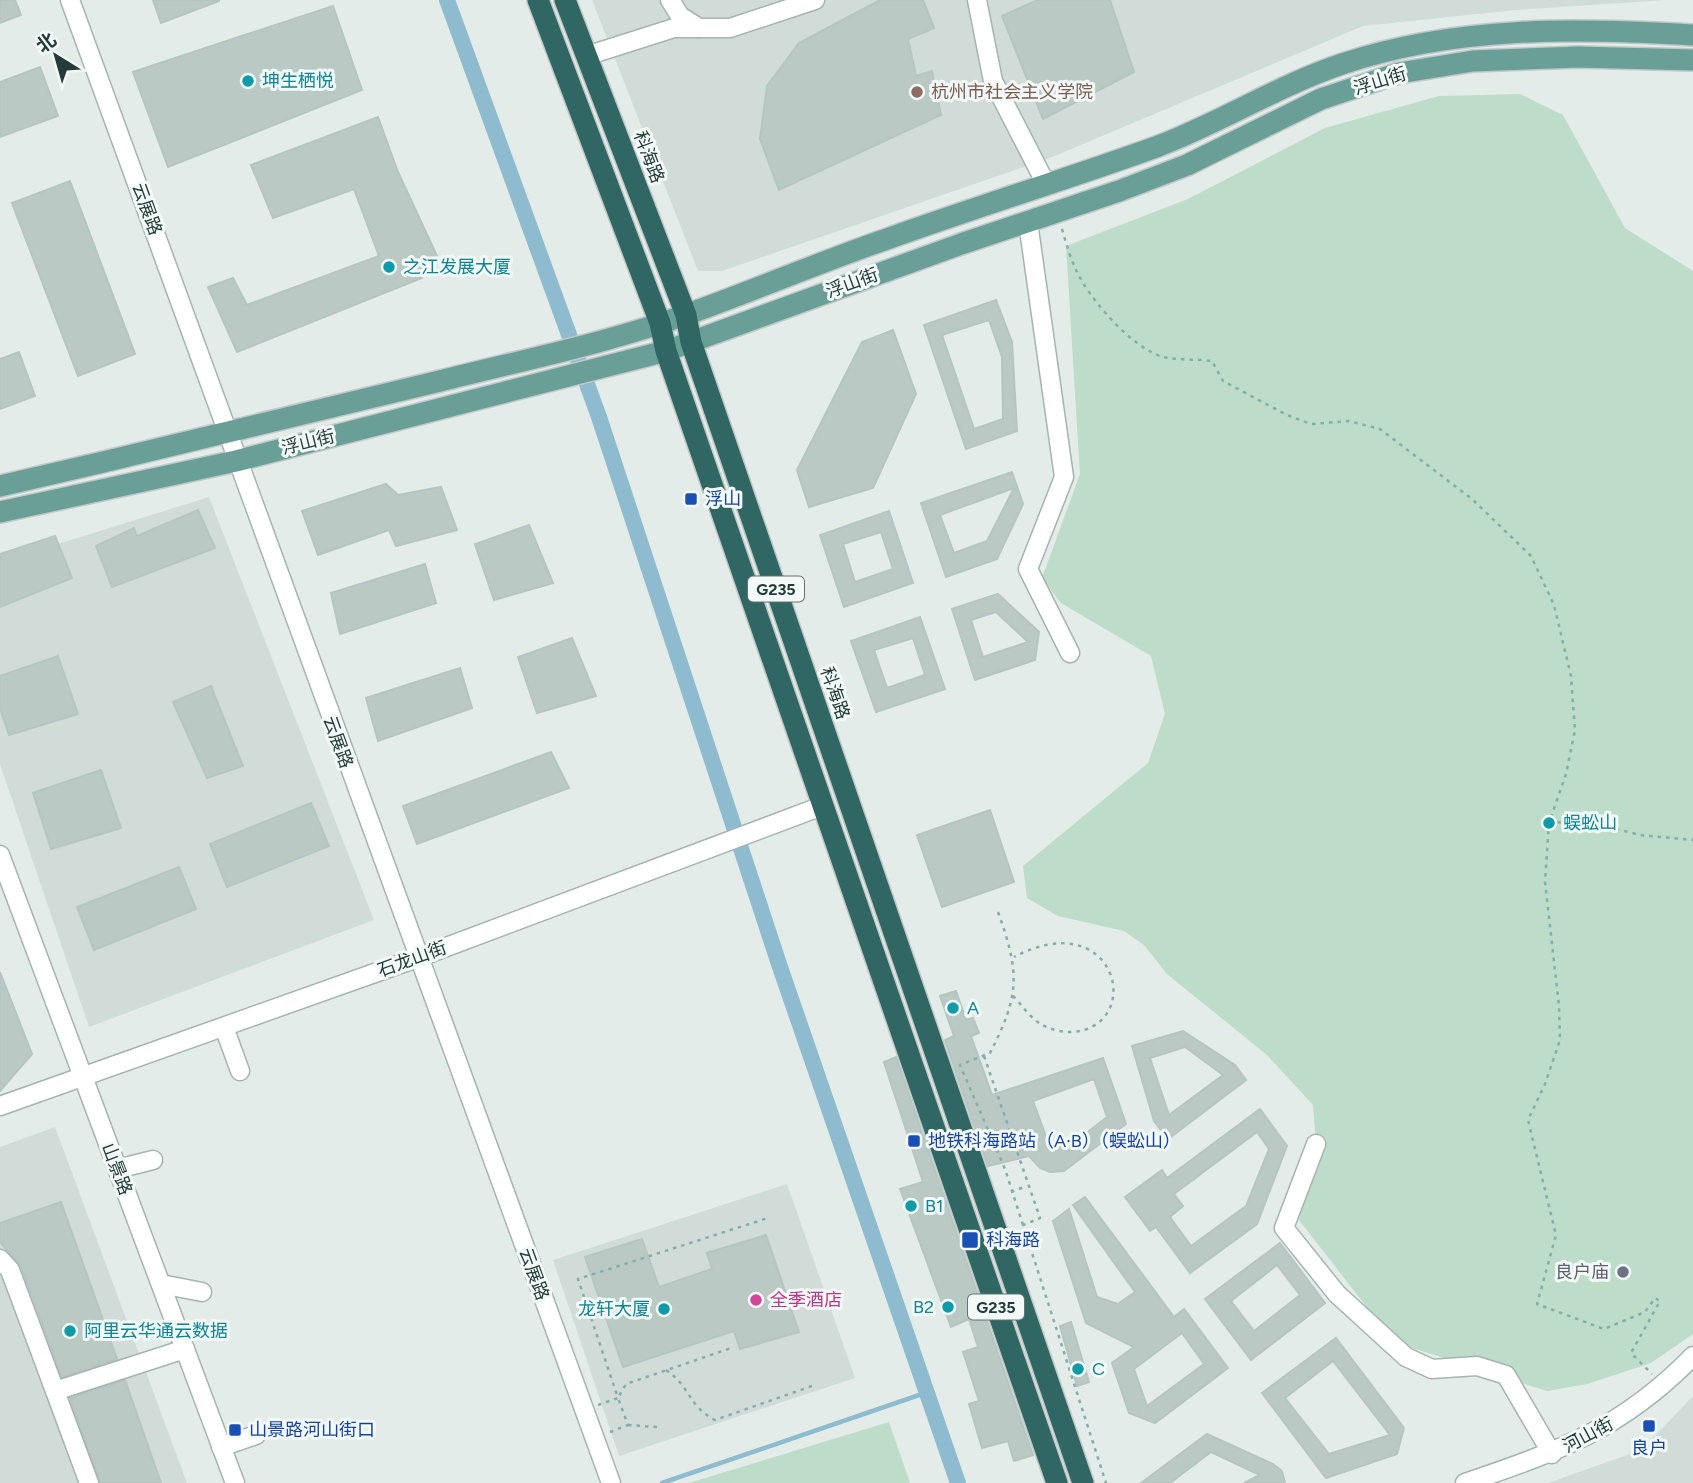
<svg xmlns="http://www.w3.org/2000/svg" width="1693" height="1483" viewBox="0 0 1693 1483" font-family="Figtree,'Noto Sans SC',sans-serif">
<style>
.built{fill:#d1dcd8}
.green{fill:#bddcc9}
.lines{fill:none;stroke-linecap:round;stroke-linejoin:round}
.stream{stroke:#8ebcce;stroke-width:4.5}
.canal{stroke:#8ebcce;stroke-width:16}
.building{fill:#bbc9c5;stroke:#b5c5c1;stroke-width:2;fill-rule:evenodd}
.minor-casing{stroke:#a6b4b1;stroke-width:21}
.major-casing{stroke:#c1c8c8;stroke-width:24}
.highway-casing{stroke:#c1c8c8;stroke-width:24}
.path{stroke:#85aea6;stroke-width:2.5;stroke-dasharray:3.5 5;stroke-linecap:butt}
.minor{stroke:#fff;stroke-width:18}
.major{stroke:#6a9f98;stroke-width:21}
.highway{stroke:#316763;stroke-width:21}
.culture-dot{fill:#0f9aa8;stroke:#f3f9f7;stroke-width:2.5}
.education-dot{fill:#8d6e63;stroke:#f3f9f7;stroke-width:2.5}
.transit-dot{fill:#1a4fb4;stroke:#f3f9f7;stroke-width:2.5}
.worship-dot{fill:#6b7280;stroke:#f3f9f7;stroke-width:2.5}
.hotel-dot{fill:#d1479c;stroke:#f3f9f7;stroke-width:2.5}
.labels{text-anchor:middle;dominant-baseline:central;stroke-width:6;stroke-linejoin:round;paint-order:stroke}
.shield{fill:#f3f9f7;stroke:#617572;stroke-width:2}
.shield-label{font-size:16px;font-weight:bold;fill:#233c39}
.culture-label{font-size:18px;fill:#0d838f;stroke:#f3f9f7;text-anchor:start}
.street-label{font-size:18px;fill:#233c39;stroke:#f3f9f7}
.education-label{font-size:18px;fill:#785e54;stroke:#f3f9f7;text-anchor:start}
.transit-label{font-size:18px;fill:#164399;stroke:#f3f9f7;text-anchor:start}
.worship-label{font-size:18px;fill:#5b616d;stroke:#f3f9f7;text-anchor:end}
.hotel-label{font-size:18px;fill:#b23c85;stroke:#f3f9f7;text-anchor:start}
</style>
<rect width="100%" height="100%" fill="#e3ece9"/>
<g class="built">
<polygon points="592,0 1667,0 1516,10 1363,26 1050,158 722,271 698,271"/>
<polygon points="209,497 374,920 89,1027 0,764 0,562"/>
<polygon points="55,1127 187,1483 0,1483 0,1147"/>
<polygon points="787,1184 855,1378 619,1456 553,1260"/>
<polygon points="1693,1396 1693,1483 1548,1483 1627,1455 1656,1435"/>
</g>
<g class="green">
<polygon points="1520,94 1563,115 1625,228 1693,271 1693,1334 1651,1363 1587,1384 1547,1391 1394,1342 1299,1220 1316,1144 1313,1105 1267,1055 1167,974 1144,945 1124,931 1058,916 1027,898 1023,866 1148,763 1165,714 1151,656 1061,603 1042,578 1080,474 1066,246 1188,199 1325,128 1439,96"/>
<polygon points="889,1422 910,1483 689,1483"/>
</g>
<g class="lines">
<polyline class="stream" points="662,1483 925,1393"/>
<polyline class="canal" points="447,0 599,417 780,967 958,1483"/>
</g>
<g class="building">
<polygon points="0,0 15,0 21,15 0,23"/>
<polygon points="153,0 219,0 219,1 161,23"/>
<polygon points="880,0 923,0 934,28 908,39 916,76 932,71 941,115 779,190 760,139 767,86 799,43"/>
<polygon points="1038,0 1110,0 1134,72 1043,119 1002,16"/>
<polygon points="333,6 362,90 168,167 133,72"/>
<polygon points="40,67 58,116 0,137 0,82"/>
<polygon points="378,117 398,172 437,256 422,278 237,352 208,287 233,278 247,305 379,256 354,189 273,218 251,165"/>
<polygon points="70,181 135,354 78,376 12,203"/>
<path d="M996,300L1012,342L1017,431L966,449L924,325ZM989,320L1002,357L1003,419L974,429L942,335Z"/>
<polygon points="893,330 916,394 873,488 809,507 797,470 862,342"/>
<polygon points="19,352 35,396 0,409 0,359"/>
<path d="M1012,472L1023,504L997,559L946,577L921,503ZM1014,488L987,541L954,553L940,515Z"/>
<polygon points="386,484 398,495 441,487 457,530 396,546 389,530 318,555 302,511"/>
<polygon points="198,510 215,548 112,587 96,546 134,528 137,536"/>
<path d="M889,511L913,583L844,607L820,535ZM881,532L893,569L855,582L843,544Z"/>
<polygon points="529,525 553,583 494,600 475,544"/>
<polygon points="55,536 72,578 0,607 0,554"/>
<polygon points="425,564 436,603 340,634 331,593"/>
<path d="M998,594L1039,632L1035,660L975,680L952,609ZM996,612L1028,642L983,657L971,620Z"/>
<path d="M920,617L945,689L876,712L851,641ZM913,638L925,675L887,688L874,650Z"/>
<polygon points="572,638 596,696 537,713 518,657"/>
<polygon points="58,656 78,714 9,735 0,708 0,676"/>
<polygon points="460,668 472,708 378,741 366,698"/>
<polygon points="211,686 243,766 207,778 173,702"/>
<polygon points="551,752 569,788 417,844 403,806"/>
<polygon points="101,770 121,828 51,849 33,793"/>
<polygon points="311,803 329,846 227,887 210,844"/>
<polygon points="990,810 1014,882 942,907 917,835"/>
<polygon points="179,867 196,909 94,950 77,907"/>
<polygon points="0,972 32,1054 0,1091"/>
<path d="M956,991L966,1020L973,1018L979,1033L971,1036L992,1095L1103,1058L1126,1124L1064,1171L1050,1172L1040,1168L1029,1156L988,1166L945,1040L954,1036L940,996ZM1094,1079L1107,1117L1066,1149L1047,1139L1033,1101Z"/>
<path d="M1183,1031L1235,1065L1246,1080L1168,1139L1154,1121L1132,1046ZM1185,1047L1223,1075L1169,1115L1150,1058Z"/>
<polygon points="896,1057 1033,1455 1014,1461 1008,1441 982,1448 969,1404 979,1401 963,1352 978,1347 969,1319 951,1327 900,1189 923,1182 884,1062"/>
<path d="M1260,1109L1287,1146L1257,1224L1190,1273L1156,1227L1150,1231L1125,1197L1162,1170L1167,1178ZM1257,1132L1269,1149L1246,1206L1191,1246L1170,1217L1183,1206L1174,1194Z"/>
<path d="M1085,1197L1174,1317L1184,1309L1228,1368L1155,1423L1129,1413L1112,1363L1134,1347L1086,1323L1053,1221L1069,1209L1097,1297L1118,1304L1135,1292L1073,1205ZM1182,1333L1204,1364L1147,1406L1134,1369Z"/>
<polygon points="61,1202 117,1359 62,1377 21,1266 0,1242 0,1223"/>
<polygon points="766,1235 799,1332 740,1349 734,1331 623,1367 585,1257 642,1239 659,1287 712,1269 707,1253"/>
<path d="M1280,1243L1325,1303L1251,1360L1205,1299ZM1277,1265L1300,1295L1254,1331L1231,1301Z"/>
<polygon points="1071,1322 1089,1382 1077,1386 1060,1326"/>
<path d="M1336,1338L1404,1428L1397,1454L1326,1478L1262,1393ZM1333,1361L1390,1435L1329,1454L1285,1398Z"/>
<polygon points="125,1380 161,1483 100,1483 70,1398"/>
<polygon points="1207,1434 1273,1464 1282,1471 1285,1483 1244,1483 1260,1475 1211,1452 1170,1483 1141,1483"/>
</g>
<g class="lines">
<defs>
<g id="minor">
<polyline points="70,0 611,1483"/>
<polyline points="670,0 680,16 699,28"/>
<polyline points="977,0 993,81 1046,184"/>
<polyline points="586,56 674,28 730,28 815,0"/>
<polyline points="1028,222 1064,477 1028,569 1070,653"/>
<polyline points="0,855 235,1483"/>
<polyline points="224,1027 240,1071"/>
<polyline points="0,1106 417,958 822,806"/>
<polyline points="1316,1144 1284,1228 1337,1294 1406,1357 1432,1369 1477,1366 1506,1375 1552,1454"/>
<polyline points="117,1169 153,1160"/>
<polyline points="0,1259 10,1270 55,1391 185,1349"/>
<polyline points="161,1284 202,1292"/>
<polyline points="55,1391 89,1483"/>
<polyline points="221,1447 256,1435"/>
<path d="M1465,1483C1559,1451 1622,1429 1693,1356"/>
</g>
<g id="major">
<path d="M0,486C147,452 294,417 440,381C523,360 608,343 688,314C755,290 820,262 887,239C976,207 1067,179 1156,147C1220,123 1277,86 1342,64C1455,26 1575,28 1693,35"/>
<polyline points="0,512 236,461 666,351 961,244 1119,191 1187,165 1321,99 1399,73 1473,61 1579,57 1693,60"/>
</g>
<g id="highway">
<polyline points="538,0 660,323 666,351 1057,1483"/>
<polyline points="565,0 686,315 691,342 1083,1483"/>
</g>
</defs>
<use href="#minor" class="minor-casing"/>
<use href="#major" class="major-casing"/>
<use href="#highway" class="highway-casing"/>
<g class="path">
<path d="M1062,229C1066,243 1070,257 1076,270C1090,300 1132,348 1163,357C1175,360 1198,359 1212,361L1223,381L1287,415L1311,424L1349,421L1380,429L1472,499L1531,556L1554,605L1571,676L1575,730L1566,774L1549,823L1545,882L1559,1006L1560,1040L1545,1084L1528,1120L1556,1235L1537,1304L1604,1329L1645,1312L1655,1298L1660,1301L1631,1353L1652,1374"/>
<polyline points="1549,823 1585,821 1640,835 1693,840"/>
<path d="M998,912C1020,973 1020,995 990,1053L960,1065L1005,1169L1106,1483"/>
<path d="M1013,996C1021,1004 1029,1016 1039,1023C1050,1030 1066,1034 1080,1031C1144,1017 1113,905 1014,957"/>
<polyline points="984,1056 1040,1218 1021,1226"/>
<polyline points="1011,1192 1027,1186"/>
<path d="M666,1370C691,1387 688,1406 715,1420L812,1386"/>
<polyline points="598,1405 618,1398 578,1279 768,1218"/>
<polyline points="628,1425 657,1427"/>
<polyline points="610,1432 628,1425 618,1398 626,1384 734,1347"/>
</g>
<use href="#minor" class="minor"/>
<use href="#major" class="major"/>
<use href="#highway" class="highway"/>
</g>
<g class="culture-dot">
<circle cx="248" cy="81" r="7"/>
<circle cx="389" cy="267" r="7"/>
<circle cx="1549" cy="823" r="7"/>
<circle cx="953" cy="1008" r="7"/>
<circle cx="911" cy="1206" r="7"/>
<circle cx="948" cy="1307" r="7"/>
<circle cx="664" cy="1309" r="7"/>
<circle cx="70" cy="1331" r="7"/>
<circle cx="1078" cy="1369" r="7"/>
</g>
<circle class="education-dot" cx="917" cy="92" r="7"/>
<g class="transit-dot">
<rect x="684" y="492" width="14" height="14" rx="3.5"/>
<rect x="907" y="1134" width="14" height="14" rx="3.5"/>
<rect x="961" y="1231" width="18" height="18" rx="3.5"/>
<rect x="1642" y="1419" width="14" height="14" rx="3.5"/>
<rect x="228" y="1423" width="14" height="14" rx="3.5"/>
</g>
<circle class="worship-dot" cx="1623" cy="1272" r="7"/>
<circle class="hotel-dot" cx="756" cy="1300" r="7"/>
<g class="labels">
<g class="shield">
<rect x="748" y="576.5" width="56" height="25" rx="5"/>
<rect x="968" y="1294.5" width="56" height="25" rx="5"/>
</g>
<g class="shield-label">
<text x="776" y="589">G235</text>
<text x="996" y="1307">G235</text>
</g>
<g class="culture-label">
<text x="262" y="81">坤生栖悦</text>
<text x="403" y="267">之江发展大厦</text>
<text x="1563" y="823">蜈蚣山</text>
<text x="967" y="1008">A</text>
<text x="925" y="1206">B1</text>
<text x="934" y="1307" text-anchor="end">B2</text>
<text x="650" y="1309" text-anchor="end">龙轩大厦</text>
<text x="84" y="1331">阿里云华通云数据</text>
<text x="1092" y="1369">C</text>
</g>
<g class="street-label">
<text transform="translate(1380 81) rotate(-17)">浮山街</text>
<text transform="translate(649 157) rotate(69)">科海路</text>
<text transform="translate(147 209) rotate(70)">云展路</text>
<text transform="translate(852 283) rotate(-20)">浮山街</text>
<text transform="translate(308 442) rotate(-14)">浮山街</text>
<text transform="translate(835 693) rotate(71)">科海路</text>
<text transform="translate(338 742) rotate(70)">云展路</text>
<text transform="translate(412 959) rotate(-20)">石龙山街</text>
<text transform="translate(117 1169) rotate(69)">山景路</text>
<text transform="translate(534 1274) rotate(70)">云展路</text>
<text transform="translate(1588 1435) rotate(-28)">河山街</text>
</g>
<g class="education-label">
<text x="931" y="92">杭州市社会主义学院</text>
</g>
<g class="transit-label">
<text x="705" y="499">浮山</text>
<text x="928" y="1141">地铁科海路站（A·B）（蜈蚣山）</text>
<text x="986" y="1240">科海路</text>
<text x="249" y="1430">山景路河山街口</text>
<text x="1649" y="1448" text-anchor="middle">良户</text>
</g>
<g class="worship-label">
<text x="1609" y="1272">良户庙</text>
</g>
<g class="hotel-label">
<text x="770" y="1300">全季酒店</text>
</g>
</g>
<g transform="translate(56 56) rotate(323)" stroke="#f3f9f7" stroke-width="5" paint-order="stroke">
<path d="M0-5L12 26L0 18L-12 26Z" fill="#233c39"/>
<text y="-10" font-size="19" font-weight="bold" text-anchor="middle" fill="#233c39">北</text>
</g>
</svg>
